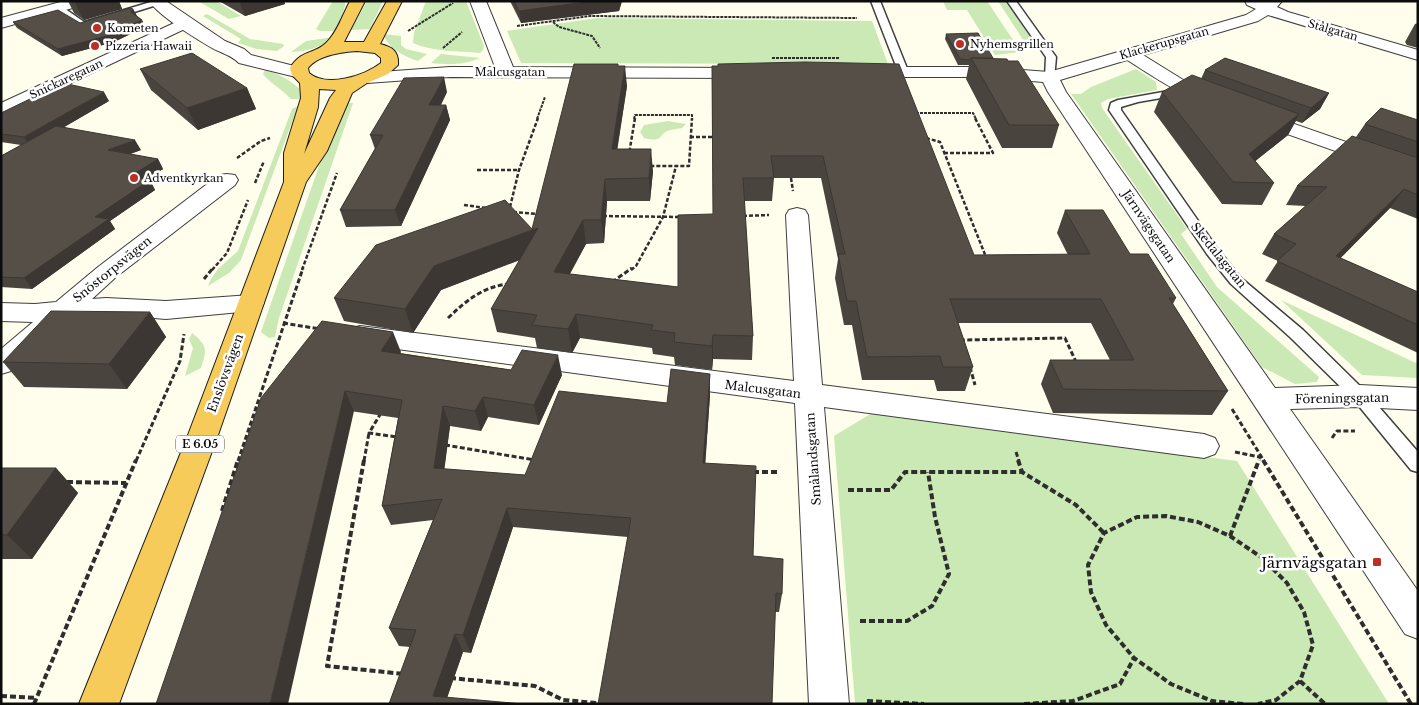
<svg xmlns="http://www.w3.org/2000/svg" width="1419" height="705" viewBox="0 0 1419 705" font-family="'Libre Baskerville',serif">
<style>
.green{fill:#cae9b5}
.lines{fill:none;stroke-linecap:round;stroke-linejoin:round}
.service-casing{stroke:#3f3f3f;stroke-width:3}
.minor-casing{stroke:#3f3f3f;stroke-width:2}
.tertiary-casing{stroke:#3f3f3f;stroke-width:2}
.trunk-casing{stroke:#1d1d1d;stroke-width:2}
.path-far3{stroke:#2e2e2e;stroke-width:2;stroke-dasharray:3 1;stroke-linecap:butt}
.path-far2{stroke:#2e2e2e;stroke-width:2.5;stroke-dasharray:4 2;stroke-linecap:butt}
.path-far1{stroke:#2e2e2e;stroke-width:3;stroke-dasharray:5 2.5;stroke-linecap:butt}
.path{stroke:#2e2e2e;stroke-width:4;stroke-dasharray:6 3;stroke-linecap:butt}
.service{fill:#fff;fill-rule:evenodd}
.minor{fill:#fff;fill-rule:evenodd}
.tertiary{fill:#fff;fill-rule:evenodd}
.trunk{fill:#f7cb5a;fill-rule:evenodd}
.wall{fill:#49443e}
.shaded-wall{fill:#3c3732}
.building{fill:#554f48;stroke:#3c3732}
.poi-dot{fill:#bc2f24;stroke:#fff;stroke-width:2}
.labels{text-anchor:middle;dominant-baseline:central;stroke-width:5;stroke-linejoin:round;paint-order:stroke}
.far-poi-label{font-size:11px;fill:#0c0c0c;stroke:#fff;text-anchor:start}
.far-street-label{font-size:11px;fill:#0c0c0c;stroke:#fff}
.shield{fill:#fff;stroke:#555;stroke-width:1}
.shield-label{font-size:11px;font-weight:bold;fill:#0c0c0c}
.street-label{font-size:12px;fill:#0c0c0c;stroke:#fff}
.near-poi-label{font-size:15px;fill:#0c0c0c;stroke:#fff;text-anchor:end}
</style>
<rect width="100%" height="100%" fill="#fffdeb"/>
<g class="green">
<polygon points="198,1 216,1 241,16 229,19"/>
<polygon points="333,1 346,1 342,17 334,31 320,31 316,29"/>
<polygon points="367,1 383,1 370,29 351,30"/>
<path d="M426,1H466L484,46L483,50L480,53C459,51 432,52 413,43L414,33Z"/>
<polygon points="943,1 987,1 1021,52 995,55 967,10 947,10"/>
<polygon points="998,1 1005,1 1030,36 1032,45 1029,49"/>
<polygon points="207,14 250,39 283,44 284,46 277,51 257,49 238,43 241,39 203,16"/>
<polygon points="597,18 872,21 888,64 521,63 507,31"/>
<path d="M383,34L401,36V45L406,49L427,54L418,61C405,57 388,48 383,34Z"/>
<path d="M334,37C320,48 308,51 291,52L306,41Z"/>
<path d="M441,54L480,58C463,65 450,65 431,63Z"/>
<polygon points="1136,69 1156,82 1157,90 1108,99 1101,103 1102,108 1187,229 1181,234 1217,287 1319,377 1317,382 1295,384 1262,367 1071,94 1081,94 1091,87"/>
<path d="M265,70C280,74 288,79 300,89L301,99H291C282,89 271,84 263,74Z"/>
<polygon points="341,103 353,103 279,318 275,337 269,338 261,332"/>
<polygon points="298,106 241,260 229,273 208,286 211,279 218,269 238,251 292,109"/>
<path d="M668,121L686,124L682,128C678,129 674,129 670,130C657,134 665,143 644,138L640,132L644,125Z"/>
<polygon points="1281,300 1418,364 1418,378 1362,375"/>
<path d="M192,333C208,346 207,350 201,368L185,376L193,348L189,339Z"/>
<polygon points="872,413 1237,461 1389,704 855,704 834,436"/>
</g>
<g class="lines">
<defs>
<g id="service">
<polygon points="154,1 163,3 83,28 53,8 58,5 61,6 84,22"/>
<polygon points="871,1 880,1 908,71 907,73 899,73 898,71"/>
<polygon points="1007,1 1016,1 1056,57 1054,79 1050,80 1045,77 1046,57"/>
<polygon points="1180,89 1184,90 1185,92 1184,94 1138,102 1121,107 1121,110 1217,248 1241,278 1303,330 1366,392 1418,452 1418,472 1411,470 1354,400 1291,338 1231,284 1207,254 1109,110 1111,103 1118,100"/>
</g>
<g id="minor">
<polygon points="64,1 89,1 87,4 1,28 1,18"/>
<polygon points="470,1 486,1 513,67 750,68 756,69 759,73 756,77 750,78 450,77 367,83 361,82 358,78 361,74 367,73 450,67 495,67"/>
<path d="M1245,1H1282L1277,7L1288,12L1418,50V60L1268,15L1258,21L1143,55L1185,81L1219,95L1221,99L1219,103C1197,108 1147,72 1127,60L1060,80L1066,92L1275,388L1360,385L1418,388V410L1360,407L1290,409L1418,591V639L1405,634L1048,92L1043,82L986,77H863L857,76L854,72L857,68L863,67H986L1049,72L1246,15L1256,9L1247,5Z"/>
<polygon points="185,18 191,20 193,23 191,26 1,116 1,103"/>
<polygon points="1257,111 1418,167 1418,180 1250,121 1247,117 1250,113"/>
<polygon points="227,174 235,175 238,180 235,185 116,277 92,299 106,298 166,301 251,295 260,297 264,303 260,309 251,311 166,319 106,314 70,318 11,371 1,374 1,349 33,322 1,321 1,303 35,304 56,302 98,267 219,175"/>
<polygon points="797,208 805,210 808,215 822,385 1204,434 1215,438 1219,446 1215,454 1204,458 824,407 849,704 809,704 795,403 360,344 350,341 347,335 350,329 360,326 794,381 786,215 789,210"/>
</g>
<path id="tertiary" d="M149,1H166L225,41L244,49L251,55L306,69L309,73L306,77L300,78L239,63C231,55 221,53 212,48C195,38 159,16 149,1Z"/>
<path id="trunk" d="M350,1H365L344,42H364L387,1H402L380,44C393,47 399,52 398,65L388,74L367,83L352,93L327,151L306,182L218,435L119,704H79L188,435L284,182V153L301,98L300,83L292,75L290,68C302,49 313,55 326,43C337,33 343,14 350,1ZM357,51L375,53L381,58V63C364,76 327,88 309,73L308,68C318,55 342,52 357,51ZM319,89L336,90L330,98L304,154L318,107Z"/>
</defs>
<use href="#service" class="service-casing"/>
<use href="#minor" class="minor-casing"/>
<use href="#tertiary" class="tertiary-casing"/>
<use href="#trunk" class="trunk-casing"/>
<g class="path-far3">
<polyline points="553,22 559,27 592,36 600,48"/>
<polyline points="517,26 590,16 857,18"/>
<polyline points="408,31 453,3"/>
<polyline points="443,48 462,32"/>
<polyline points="772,58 840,58"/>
<polyline points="916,113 973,113 976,119"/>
<polyline points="537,119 545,97"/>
<polyline points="634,119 635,115 692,115 692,119"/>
</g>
<g class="path-far2">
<polyline points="635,118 627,166 689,166 692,118"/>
<polyline points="690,137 715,137"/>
<polyline points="926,138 940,142 986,257"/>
<polyline points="944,153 993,153 975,118"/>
<polyline points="237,158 261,141 270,138"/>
<polyline points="477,170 519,170"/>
<polyline points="791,178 793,191"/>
<polyline points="255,183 264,161"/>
<polyline points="464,205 486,208"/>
<polyline points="510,207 519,170 538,118"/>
<polyline points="513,212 539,214"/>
<polyline points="603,216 681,217"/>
<polyline points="743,216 769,215"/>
<polyline points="212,270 227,253 248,200"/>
<polyline points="302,270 337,173"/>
<polyline points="631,270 636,266 663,217 676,166"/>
</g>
<g class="path-far1">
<polyline points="204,279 213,268"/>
<polyline points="612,282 632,268"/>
<path d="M448,318C466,301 482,287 508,284"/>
<polyline points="283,323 320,329"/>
<polyline points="963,342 962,340 1065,338 1076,362"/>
<polyline points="970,367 975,385"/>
<polyline points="1232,409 1264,461"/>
<polyline points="381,413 369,433 397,437"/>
<polyline points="1332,438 1337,431 1355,431"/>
<polyline points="445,445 535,460"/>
<polyline points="1016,452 1019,461"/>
<polyline points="1235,452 1260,457 1258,461"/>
<polyline points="136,461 180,361 184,334"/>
<polyline points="238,461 303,268"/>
<polyline points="364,461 369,433"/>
</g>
<g class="path">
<polyline points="364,460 327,666 404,674"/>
<polyline points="1018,460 1022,472"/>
<polyline points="1263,460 1411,704"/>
<polyline points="753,472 779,472"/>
<polyline points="67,482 126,483"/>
<polyline points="848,490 891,490 905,472 1022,472 1076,505 1104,533"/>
<polyline points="222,511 238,460"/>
<polyline points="1230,536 1259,460"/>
<polyline points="860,621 907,621 932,606 949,574 935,517 928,472"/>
<polyline points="450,678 535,686 563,700 608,704"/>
<polyline points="1300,681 1325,704"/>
<polyline points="1,696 37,698"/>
<polyline points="867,701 924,704"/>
<polyline points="34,704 136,460"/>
<polyline points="1024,704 1073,701 1120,684 1134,658"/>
<polyline points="1243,704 1212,701 1171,684 1134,658 1106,625 1091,592 1088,565 1104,533 1137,517 1166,516 1198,522 1230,536 1261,557 1287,583 1304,612 1313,645 1300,681 1276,700 1258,704"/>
</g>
<use href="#service" class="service"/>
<use href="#minor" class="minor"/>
<use href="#tertiary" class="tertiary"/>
<use href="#trunk" class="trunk"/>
</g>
<g class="wall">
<polygon points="68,1 119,1 122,9 84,20 74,13"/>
<polygon points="219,1 284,1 285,4 245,16"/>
<polygon points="510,1 622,1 619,11 521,23"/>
<polygon points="133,9 137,16 142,20 145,27 114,42 62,56 17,28 13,22 80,23"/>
<polygon points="1418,23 1418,48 1407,45 1405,42 1415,24"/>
<polygon points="946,34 993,58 1059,125 1052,148 1002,148 966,79 969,65 958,65 945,39"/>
<polygon points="618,66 627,86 617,149 653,171 650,201 607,201 604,243 586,244 570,274 678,287 713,214 712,66 974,255 1068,255 1057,233 1065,210 1130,254 1176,298 1173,304 1228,391 1212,415 1053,413 1041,384 1050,360 1110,360 1091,323 958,323 973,367 965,391 937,391 934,380 862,380 852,325 844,325 835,278 838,259 821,178 774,178 772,201 744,201 753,336 752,360 713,359 712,370 675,365 674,357 653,354 652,348 580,338 572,353 537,348 535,338 497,332 491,309 520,260 441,290 413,333 344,321 334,298 532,229"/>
<polygon points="140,69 247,88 256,109 198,130 151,90"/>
<polygon points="1205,70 1329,93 1320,109 1302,123 1296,121 1288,135 1255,161 1274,183 1262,205 1222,204 1154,112 1162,92 1201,79"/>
<polygon points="447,92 441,105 446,105 450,120 401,226 346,227 340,210 375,149 370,135"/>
<polygon points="109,101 64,127 141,150 130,154 158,159 163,169 147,179 150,180 155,190 110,221 115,229 32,289 1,287 1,156 21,145 1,142 1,113"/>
<polygon points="1418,120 1418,219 1390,208 1340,258 1418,292 1418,353 1265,281 1278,261 1262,254 1274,234 1306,206 1286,205 1297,186 1356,137 1365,124"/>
<polygon points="150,312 166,337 127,389 24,387 3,362"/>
<polygon points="401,352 400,353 511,370 562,375 539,425 488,417 481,431 450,426 444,469 525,475 667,403 710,374 710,395 705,463 753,556 782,594 779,612 776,612 628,537 513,527 471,653 463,652 447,697 389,704 410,647 399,646 389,628 433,520 391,525 382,506 398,418 261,398"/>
<polygon points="1,468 56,468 78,493 32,559 1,559"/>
</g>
<g class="shaded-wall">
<polygon points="74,1 119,1 122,9 84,20"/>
<polygon points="245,1 284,1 285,4 245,16 240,3"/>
<polygon points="593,1 622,1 619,11 521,23 519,11"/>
<polygon points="133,9 137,16 131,12"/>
<polygon points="142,20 145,27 114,42 62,56 58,49"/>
<polygon points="625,66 627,86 614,171 612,149"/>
<polygon points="444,77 447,92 433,120 429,105"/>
<polygon points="247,88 256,109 198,130 187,108"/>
<polygon points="104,92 109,101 30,147 24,137"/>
<polygon points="1329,93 1320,109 1302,123 1311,108"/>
<polygon points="446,105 450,120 401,226 395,210"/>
<polygon points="1299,114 1288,135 1238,175 1249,154"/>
<polygon points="135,140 141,150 114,160 108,150"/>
<polygon points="651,149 653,171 650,201 649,178"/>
<polygon points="158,159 163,169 137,186 131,176"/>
<polygon points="605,179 607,201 604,243 601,220"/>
<polygon points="150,180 155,190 110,221 115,229 32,289 24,278 95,217"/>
<polygon points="1404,189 1390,208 1323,276 1336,256"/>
<polygon points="583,220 586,244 558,295 554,272"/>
<polygon points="538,228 543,251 441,290 413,333 405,309 434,266"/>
<polygon points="150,312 166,337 127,389 109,364"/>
<polygon points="576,314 580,338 572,353 568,329"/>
<polygon points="393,332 401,352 389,371 381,351"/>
<polygon points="713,335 713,359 712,370 712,346"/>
<polygon points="558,355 562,375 539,425 534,405"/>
<polygon points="710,374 710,395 704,483 703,463"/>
<polygon points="345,391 354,411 288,704 270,704"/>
<polygon points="483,397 488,417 481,431 475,411"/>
<polygon points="443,406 450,426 442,488 434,468"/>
<polygon points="56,468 78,493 32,559 7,535"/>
<polygon points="507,508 513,527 471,653 463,635"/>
<polygon points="455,634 463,652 445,704 433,696"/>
</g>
<g class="building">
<polygon points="514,1 593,1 519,11"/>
<polygon points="130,8 133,9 131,12 142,20 110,35 58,49 13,22 58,10 80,23"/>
<polygon points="978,33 993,58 971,58 970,60 960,59 946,34"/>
<polygon points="192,53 247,88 187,108 140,69"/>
<polygon points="971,58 1007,59 1008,61 1018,61 1059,125 1009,125"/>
<polygon points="1225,58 1329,93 1311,108 1205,70"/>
<polygon points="805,62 899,64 974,255 1090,254 1065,210 1103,210 1130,254 1148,254 1176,298 1169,298 1228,391 1063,389 1050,360 1134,360 1101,299 950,299 973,367 943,367 940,356 867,357 856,301 847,301 838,254 845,254 823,156 771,156 774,178 743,178 753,336 713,335 712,346 674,342 675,333 651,330 653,325 576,314 568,329 532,325 537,315 491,309 538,228 434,266 405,309 334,298 376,245 505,200 532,229 574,64 618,64 618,66 625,66 612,149 651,149 649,178 605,179 601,220 583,220 554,272 678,287 678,215 713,214 712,66 718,66 718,64"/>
<polygon points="1192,75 1299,114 1249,154 1274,183 1233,182 1162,92"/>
<polygon points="444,77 429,105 446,105 395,210 340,210 383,135 370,135 404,78"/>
<polygon points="63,83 104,92 24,137 1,134 1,113"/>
<polygon points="1381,108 1418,120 1418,142 1365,124"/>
<polygon points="56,126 135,140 108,150 158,159 131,176 150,180 95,217 109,219 24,278 1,277 1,156"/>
<polygon points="1352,136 1418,158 1418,195 1404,189 1336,256 1418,292 1418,325 1277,261 1296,244 1274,234 1327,187 1297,186"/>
<polygon points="51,311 150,312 109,364 3,362"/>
<polygon points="322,321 393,332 381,351 511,370 522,350 558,355 534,405 483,397 475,411 443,406 434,468 525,475 559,391 667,403 671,369 710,374 703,463 756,466 753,556 783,559 782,594 776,593 772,704 598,704 631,518 507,508 463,635 455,634 433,696 523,704 389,704 416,630 389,628 442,499 382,506 402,400 345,391 270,704 156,704 261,398"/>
<polygon points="1,468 56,468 7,535 1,535"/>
</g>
<g class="poi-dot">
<circle cx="97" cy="28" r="5"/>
<circle cx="960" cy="44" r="5"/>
<circle cx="95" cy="46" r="5"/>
<circle cx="134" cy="178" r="5"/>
<rect x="1372" y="557" width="10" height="10" rx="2.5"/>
</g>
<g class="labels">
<g class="far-poi-label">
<text x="107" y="28">Kometen</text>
<text x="970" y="44">Nyhemsgrillen</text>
<text x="105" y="46">Pizzeria Hawaii</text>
<text x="144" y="178">Adventkyrkan</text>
</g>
<g class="far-street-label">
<text transform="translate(1333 30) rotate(16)">Stålgatan</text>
<text transform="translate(1164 43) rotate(-16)">Klackerupsgatan</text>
<text x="510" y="72">Malcusgatan</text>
<text transform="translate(66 79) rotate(-25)">Snickaregatan</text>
</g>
<rect class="shield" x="176" y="435.5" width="48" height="17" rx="4"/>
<g class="shield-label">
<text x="200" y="444">E 6.05</text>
</g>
<g class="street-label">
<text transform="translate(1149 226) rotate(56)">Järnvägsgatan</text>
<text transform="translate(1219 255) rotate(51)">Skedalagatan</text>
<text transform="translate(112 269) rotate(-39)">Snöstorpsvägen</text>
<text transform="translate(225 373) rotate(-70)">Enslövsvägen</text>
<text transform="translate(763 389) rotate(7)">Malcusgatan</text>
<text transform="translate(1342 398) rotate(-1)">Föreningsgatan</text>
<text transform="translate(813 459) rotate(-94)">Smålandsgatan</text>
</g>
<g class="near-poi-label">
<text x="1367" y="562">Järnvägsgatan</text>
</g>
</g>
<rect width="1419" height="705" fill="none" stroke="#0c0c0c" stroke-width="5"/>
</svg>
